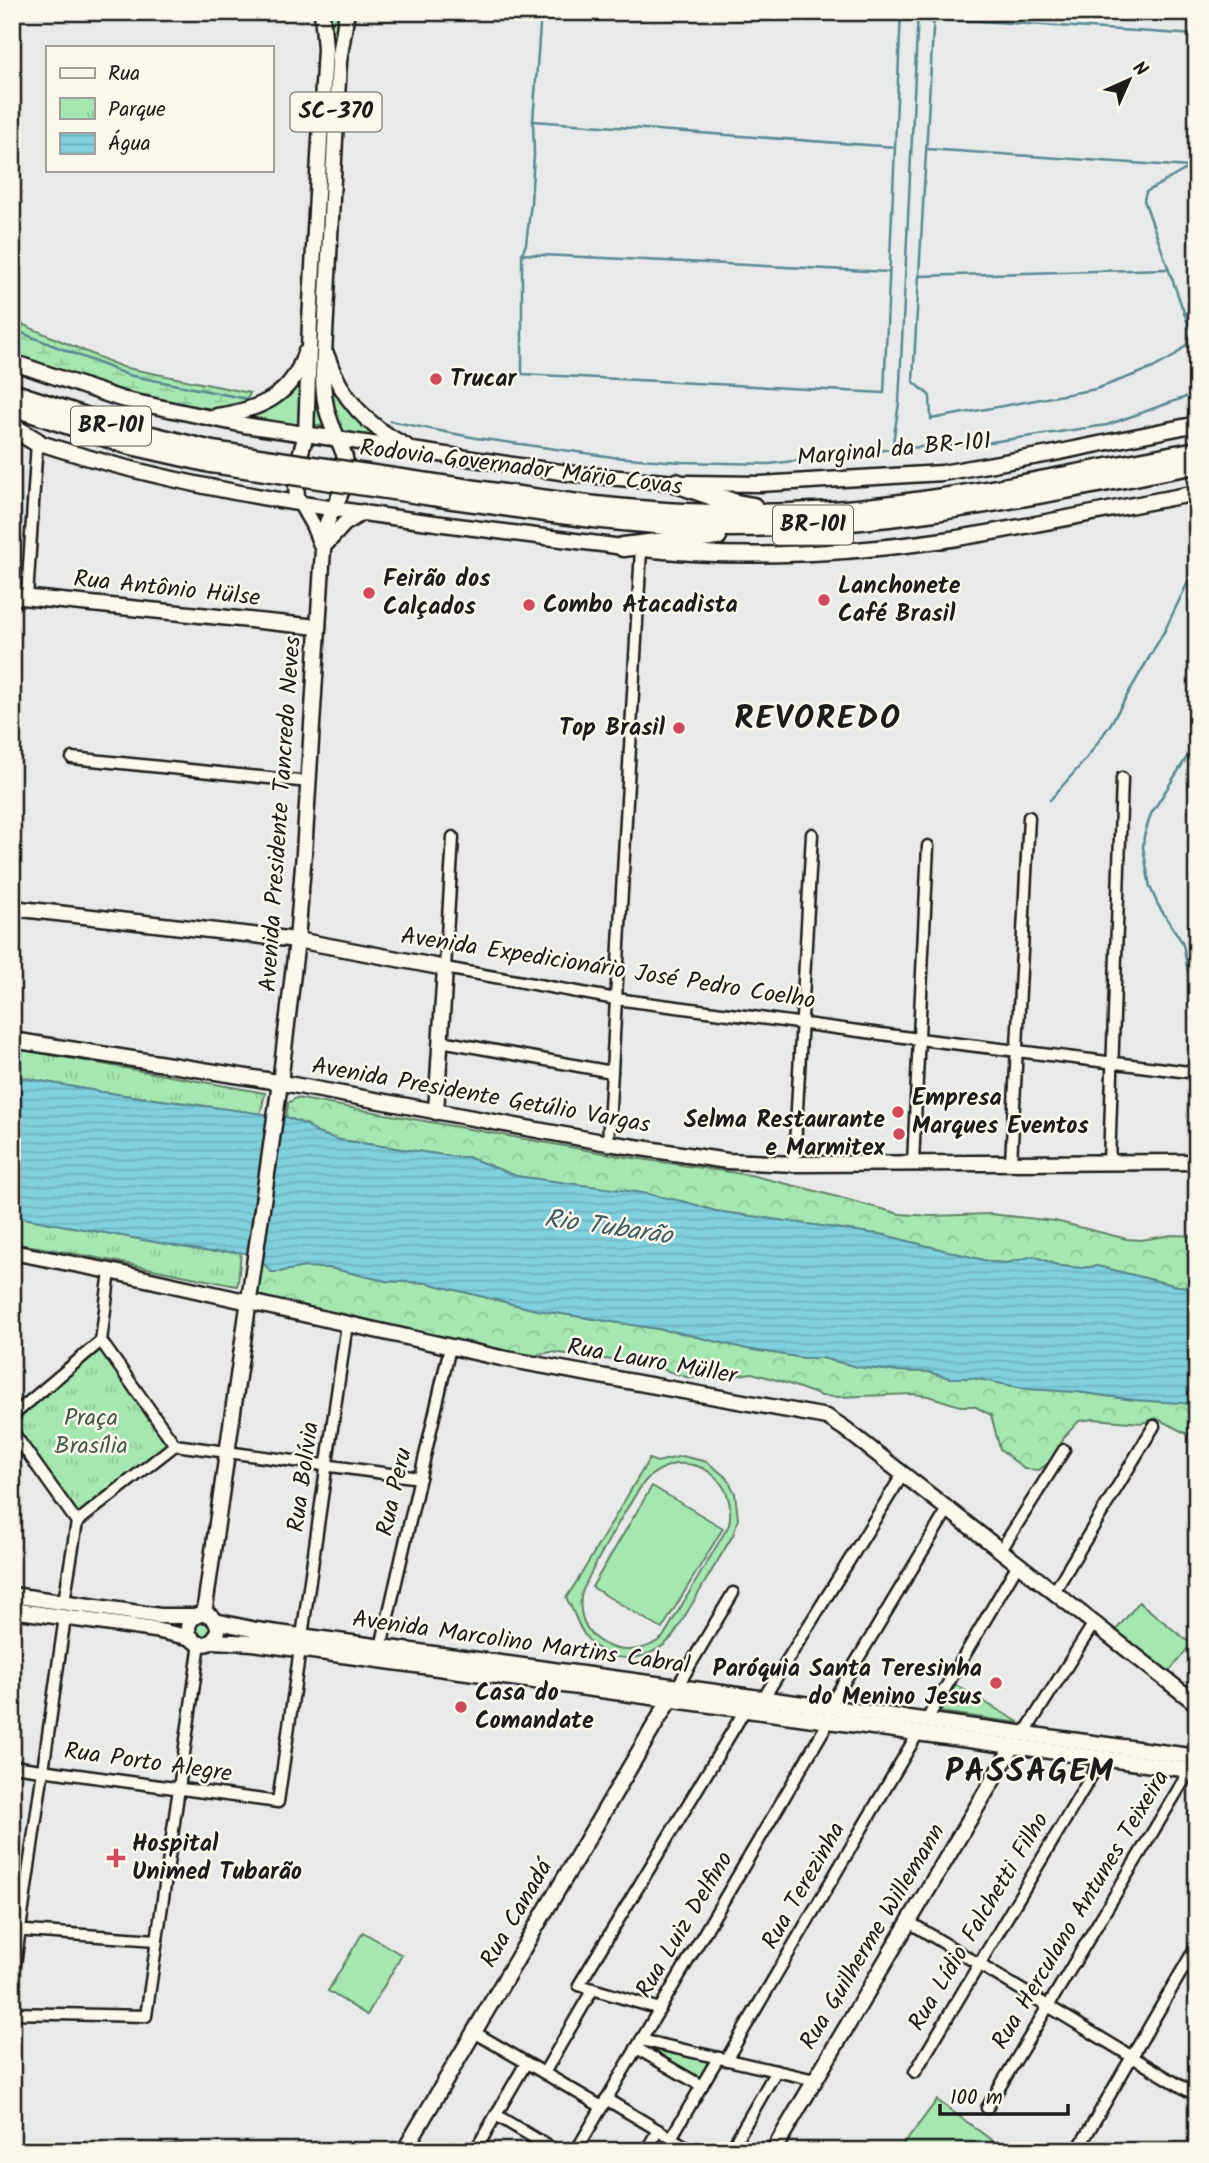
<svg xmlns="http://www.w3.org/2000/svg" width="1209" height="2163" viewBox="0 0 1209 2163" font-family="Kalam,sans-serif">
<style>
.green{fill:#a5e7b0;stroke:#608266;stroke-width:2;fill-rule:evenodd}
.forest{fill:url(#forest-crowns);stroke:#608266;stroke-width:2}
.wetland{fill:url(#wetland-marsh);stroke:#608266;stroke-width:2}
.park{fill:url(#park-tufts);stroke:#608266;stroke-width:2}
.water{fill:url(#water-rules);stroke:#598890;stroke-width:2}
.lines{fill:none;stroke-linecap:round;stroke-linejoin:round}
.stream{stroke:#598890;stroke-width:2.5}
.street-casing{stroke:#1c1c1c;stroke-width:15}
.secondary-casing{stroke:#1c1c1c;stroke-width:19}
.primary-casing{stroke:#1c1c1c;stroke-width:19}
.highway-casing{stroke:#1c1c1c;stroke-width:23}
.street{stroke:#fbf7ec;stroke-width:10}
.secondary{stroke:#fbf7ec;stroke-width:14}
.primary{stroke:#fbf7ec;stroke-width:14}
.highway{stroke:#fbf7ec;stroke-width:18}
.highway-bridge-casing{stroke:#1c1c1c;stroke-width:23;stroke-linecap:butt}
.highway-bridge{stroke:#fbf7ec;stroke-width:18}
.poi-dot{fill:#d1495b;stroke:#fbf7ec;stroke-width:2.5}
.labels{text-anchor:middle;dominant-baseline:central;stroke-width:5;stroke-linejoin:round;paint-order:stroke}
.shield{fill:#fbf7ec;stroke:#5f5e5a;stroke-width:2}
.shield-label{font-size:23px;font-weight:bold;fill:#1c1c1c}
.poi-label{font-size:24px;font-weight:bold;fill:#1c1c1c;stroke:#fbf7ec;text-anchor:start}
.street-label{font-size:24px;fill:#1c1c1c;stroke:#fbf7ec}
.park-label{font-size:24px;fill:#455948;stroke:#fbf7ec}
.water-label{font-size:26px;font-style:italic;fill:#3f5b60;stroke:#fbf7ec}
.district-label{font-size:32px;font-weight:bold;letter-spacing:2px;fill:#1c1c1c;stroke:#fbf7ec}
</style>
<defs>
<pattern id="forest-crowns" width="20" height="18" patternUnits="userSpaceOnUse" patternTransform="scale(1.75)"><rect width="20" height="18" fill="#a5e7b0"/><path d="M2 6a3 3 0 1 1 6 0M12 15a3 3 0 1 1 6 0" fill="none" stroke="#8dc697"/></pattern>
<pattern id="wetland-marsh" width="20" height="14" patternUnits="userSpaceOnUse" patternTransform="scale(1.75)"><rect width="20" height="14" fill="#a5e7b0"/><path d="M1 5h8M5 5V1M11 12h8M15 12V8" fill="none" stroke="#8dc697"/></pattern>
<pattern id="park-tufts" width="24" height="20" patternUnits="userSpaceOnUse" patternTransform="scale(1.75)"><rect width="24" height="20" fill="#a5e7b0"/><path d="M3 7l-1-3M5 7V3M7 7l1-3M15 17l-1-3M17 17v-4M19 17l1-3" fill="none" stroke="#8dc697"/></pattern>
<pattern id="water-rules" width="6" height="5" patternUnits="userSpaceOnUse" patternTransform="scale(1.75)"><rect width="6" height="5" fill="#81d0de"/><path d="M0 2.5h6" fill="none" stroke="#6fb2be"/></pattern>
</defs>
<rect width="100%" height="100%" fill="#e8eaea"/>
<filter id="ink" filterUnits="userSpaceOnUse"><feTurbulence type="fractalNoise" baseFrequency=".0143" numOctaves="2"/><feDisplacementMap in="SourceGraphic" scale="14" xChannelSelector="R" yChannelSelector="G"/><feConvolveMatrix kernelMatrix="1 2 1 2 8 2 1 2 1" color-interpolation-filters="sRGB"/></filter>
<g filter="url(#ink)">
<g class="green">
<polygon points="327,12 343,12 338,30 329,427 310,424"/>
<path d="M306,372L303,427L245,417C275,408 287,396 306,372Z"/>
<polygon points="329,377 389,442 345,435 333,417"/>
<path d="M682,1456L707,1462L727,1478L735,1493L738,1519L733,1535L673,1636C650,1663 609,1667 586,1637C577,1625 574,1610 566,1598L579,1578L649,1459L657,1462ZM675,1464C711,1461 736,1489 729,1525L663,1637C629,1666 575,1644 581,1597C583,1582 635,1492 647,1479C655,1471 664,1467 675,1464Z"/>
<polygon points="652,1486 723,1528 662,1629 592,1587"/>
<polygon points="1139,1602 1191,1644 1168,1673 1116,1630"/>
<circle cx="203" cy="1629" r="9"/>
<polygon points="363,1932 402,1955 367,2015 328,1991"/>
<polygon points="937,2100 1001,2147 998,2151 899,2151"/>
</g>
<g class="forest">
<polygon points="296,1098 620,1156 750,1175 808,1189 900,1214 931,1216 990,1214 1055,1221 1127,1239 1141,1240 1172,1235 1197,1236 1197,1288 1177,1286 1097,1266 1082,1268 1059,1266 1034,1256 1007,1263 991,1262 884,1235 715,1211 686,1202 516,1176 468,1157 457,1157 340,1140 317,1133 307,1125 286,1117 288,1103"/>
<polygon points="263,1260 279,1272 304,1267 330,1268 386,1281 427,1283 537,1310 677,1332 747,1349 804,1358 822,1358 858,1367 896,1371 929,1372 950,1378 973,1378 1028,1389 1078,1392 1134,1400 1197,1404 1197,1439 1156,1418 1142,1423 1094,1419 1079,1421 1065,1436 1051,1461 1039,1470 1024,1469 1000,1449 991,1415 974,1406 960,1406 928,1396 913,1394 837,1397 822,1396 780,1381 752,1373 715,1379 686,1377 650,1365 552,1352 539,1354 534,1359 256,1296"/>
<polygon points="180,2144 203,2151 98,2151 98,2149"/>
</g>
<polygon class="wetland" points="12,320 122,367 250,393 244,406 227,410 177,405 93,382 12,353"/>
<g class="park">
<polygon points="12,1048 265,1093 260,1115 200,1105 102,1092 12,1076"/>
<path d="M12,1216L210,1252L241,1251L238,1283L237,1286C162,1272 88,1254 12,1243Z"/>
<polygon points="100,1346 170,1443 78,1516 12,1421"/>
<polygon points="956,1685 1020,1723 940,1712"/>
<polygon points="644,2042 713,2060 700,2083 640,2048"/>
</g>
<path class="water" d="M12,1076L102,1092L286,1117L307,1125L317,1133L340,1140L457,1157H468L516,1176L643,1193L686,1202L715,1211L884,1235L991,1262L1007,1263L1034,1256L1059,1266L1082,1268L1097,1266L1177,1286L1197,1288V1404L1134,1400L1078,1392L1028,1389L973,1378H950L929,1372L896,1371L858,1367L822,1358H804L747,1349L677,1332L537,1310L427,1283L386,1281L330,1268L304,1267L279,1272H271C254,1249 236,1251 210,1252L12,1216Z"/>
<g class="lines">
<g class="stream">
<polyline points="541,12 533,121 534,155 531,203 526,244 522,254 522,374 884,393 901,12"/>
<polyline points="814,12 901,18"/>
<polyline points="934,12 913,381 930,396 931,419 1096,389 1153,368 1173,357 1187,344 1191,332 1144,200 1146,192 1197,163"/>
<polyline points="934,18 1197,35"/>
<polyline points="533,121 895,147"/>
<polyline points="927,149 1189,167"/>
<polyline points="522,254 889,272"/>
<polyline points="920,276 1168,269"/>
<polyline points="1184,314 1197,308"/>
<polyline points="12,329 128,375 247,399"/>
<polyline points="390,421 476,438 613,457 681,462 769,464 892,449 991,442 1107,425 1197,393"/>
<polyline points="892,449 899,403 918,12"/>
<path d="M1197,741L1151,814L1144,836L1143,847L1150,887L1158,905L1182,942C1188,958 1184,975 1197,989"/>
<polyline points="1050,800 1086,759 1110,725 1165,630 1197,563"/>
</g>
<defs>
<g id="street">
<polyline points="27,597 37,442"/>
<polyline points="12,747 13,747"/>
<polyline points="72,758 309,782"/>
<polyline points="453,837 445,968 616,999 919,1039 1197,1073"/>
<polyline points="441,1041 612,1072"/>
<polyline points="608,1143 641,549"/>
<polyline points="1011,1162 1029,817"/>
<polyline points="913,1163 928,846"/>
<polyline points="1109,1163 1122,778"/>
<polyline points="794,1164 812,834"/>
<polyline points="101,1341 175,1445"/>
<polyline points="101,1341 110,1271"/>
<polyline points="12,1416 101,1341"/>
<polyline points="12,1431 77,1522"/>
<polyline points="175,1445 420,1478"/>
<polyline points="77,1522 175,1445"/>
<polyline points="1001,1550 1064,1450"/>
<polyline points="1054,1592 1154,1426"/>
<polyline points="64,1602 77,1522"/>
<polyline points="302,1636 347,1324"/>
<polyline points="381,1647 450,1347"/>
<polyline points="677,1687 733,1593"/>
<polyline points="763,1699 903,1474"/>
<polyline points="829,1707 948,1509"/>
<polyline points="926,1721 1018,1564"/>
<polyline points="1024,1734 1094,1623"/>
<polyline points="12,1766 278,1802 300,1649"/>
<polyline points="909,1922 1197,2096"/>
<polyline points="12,1930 157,1940"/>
<polyline points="12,1985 65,1617"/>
<polyline points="660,2009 579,1985 745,1710"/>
<polyline points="12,2013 146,2016 200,1643"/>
<polyline points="474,2032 602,2107"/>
<polyline points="641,2040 815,2080"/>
<polyline points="636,2048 702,2086"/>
<polyline points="726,2060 918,1733"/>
<polyline points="915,2072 1102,1758"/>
<polyline points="544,2073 593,1989"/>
<polyline points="606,2099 693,2151"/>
<polyline points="987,2108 1190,1770"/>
<polyline points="496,2115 556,2151"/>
<polyline points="671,2138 718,2058"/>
<polyline points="475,2151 526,2063"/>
<polyline points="576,2151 829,1721"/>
<polyline points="646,2151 658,2130"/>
<polyline points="730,2151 776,2071"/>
<polyline points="1077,2151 1197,1945"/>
</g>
<g id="secondary">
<polyline points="685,483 760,484 942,473 1050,454 1197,424"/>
<path d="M643,549C746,560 849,554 951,539C1033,526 1115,508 1197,493"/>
<polyline points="12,908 297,940 445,968 436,1112"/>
<polyline points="12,1040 266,1080 608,1143 727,1161 794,1164 1197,1162"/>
<polyline points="12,1252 110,1271 501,1358 827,1417 844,1428 1197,1704"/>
<polyline points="215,1621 256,1630 1197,1757"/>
<polyline points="212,1641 253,1643 1197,1771"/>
<polyline points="404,2151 673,1694"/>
<polyline points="773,2151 1013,1746"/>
</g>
<g id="primary">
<path d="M327,356C341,398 367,426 406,446"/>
<polyline points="12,362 121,399 244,425 574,474 676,483"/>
<path d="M217,416C258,410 292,397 305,353"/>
<path d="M37,442C226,504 427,521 623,547"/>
<polyline points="322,547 313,525 297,497 295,472 306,435 310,321 325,49 322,12"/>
<polyline points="323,547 344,524 363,512"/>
<polyline points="12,596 318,627"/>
<polyline points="12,1595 160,1616 196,1616"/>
<polyline points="12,1610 155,1630 192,1638"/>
<path d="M204,1614L280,1083L297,940L304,853L324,533C328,513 343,495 346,478C350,455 335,438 329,417C324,403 323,388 323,374L339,61L347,12"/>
<circle cx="203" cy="1629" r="15"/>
</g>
<g id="highway">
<polyline points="12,393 119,428 212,451"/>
<polyline points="12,406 127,444 211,463"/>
<polyline points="12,427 37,442"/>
<path d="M428,483C528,497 627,514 729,514C775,514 821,513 867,508C978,496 1087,471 1197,451"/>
<polyline points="676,483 736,504 753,507"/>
<path d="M426,495C527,509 629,527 731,527C889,527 1043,493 1197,464"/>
<polyline points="623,547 717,536"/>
</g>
</defs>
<use href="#street" class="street-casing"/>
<use href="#secondary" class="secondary-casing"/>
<use href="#primary" class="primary-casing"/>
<use href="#highway" class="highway-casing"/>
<use href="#street" class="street"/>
<use href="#secondary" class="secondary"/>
<use href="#primary" class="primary"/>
<use href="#highway" class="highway"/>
<defs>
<g id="highway-bridge">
<polyline points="212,451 428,483"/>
<polyline points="211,463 426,495"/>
</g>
</defs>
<use href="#highway-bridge" class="highway-bridge-casing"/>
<use href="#highway-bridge" class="highway-bridge"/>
</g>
</g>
<g class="poi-dot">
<circle cx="436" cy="379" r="7"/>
<circle cx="369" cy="593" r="7"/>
<circle cx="824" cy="600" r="7"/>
<circle cx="529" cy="605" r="7"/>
<circle cx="679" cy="728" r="7"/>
<circle cx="898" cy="1112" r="7"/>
<circle cx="899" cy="1134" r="7"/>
<circle cx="996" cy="1683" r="7"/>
<circle cx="461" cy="1707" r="7"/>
<path d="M112.5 1847.5h7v7h7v7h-7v7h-7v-7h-7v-7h7z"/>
</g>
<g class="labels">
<g class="shield">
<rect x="290.5" y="92.5" width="91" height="39" rx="5"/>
<rect x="71" y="406.5" width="80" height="39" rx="5"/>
<rect x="773" y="505.5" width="80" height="39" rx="5"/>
</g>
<g class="shield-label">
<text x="336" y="112">SC-370</text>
<text x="111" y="426">BR-101</text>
<text x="813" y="525">BR-101</text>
</g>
<g class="poi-label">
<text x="450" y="379">Trucar</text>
<text x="383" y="579">Feirão dos<tspan x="383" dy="28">Calçados</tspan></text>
<text x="838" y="586">Lanchonete<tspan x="838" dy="28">Café Brasil</tspan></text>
<text x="543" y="605">Combo Atacadista</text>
<text x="665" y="728" text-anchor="end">Top Brasil</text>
<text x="912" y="1098">Empresa<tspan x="912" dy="28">Marques Eventos</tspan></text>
<text x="885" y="1120" text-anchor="end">Selma Restaurante<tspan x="885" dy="28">e Marmitex</tspan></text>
<text x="982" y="1669" text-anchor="end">Paróquia Santa Teresinha<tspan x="982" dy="28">do Menino Jesus</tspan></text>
<text x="475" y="1693">Casa do<tspan x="475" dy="28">Comandate</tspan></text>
<text x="132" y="1844">Hospital<tspan x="132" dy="28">Unimed Tubarão</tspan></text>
</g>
<g class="street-label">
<text transform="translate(894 450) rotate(-5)">Marginal da BR-101</text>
<text transform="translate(521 468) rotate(7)">Rodovia Governador Mário Covas</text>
<text transform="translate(167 589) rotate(6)">Rua Antônio Hülse</text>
<text transform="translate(281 814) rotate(-86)">Avenida Presidente Tancredo Neves</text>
<text transform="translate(608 969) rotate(9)">Avenida Expedicionário José Pedro Coelho</text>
<text transform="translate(481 1096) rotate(10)">Avenida Presidente Getúlio Vargas</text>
<text transform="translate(652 1362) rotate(10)">Rua Lauro Müller</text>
<text transform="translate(304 1477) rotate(-82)">Rua Bolívia</text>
<text transform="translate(395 1492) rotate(-77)">Rua Peru</text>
<text transform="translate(521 1643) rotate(8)">Avenida Marcolino Martins Cabral</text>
<text transform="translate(148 1763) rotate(8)">Rua Porto Alegre</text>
<text transform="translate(804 1886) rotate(-60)">Rua Terezinha</text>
<text transform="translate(1081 1910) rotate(-59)">Rua Herculano Antunes Teixeira</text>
<text transform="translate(517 1914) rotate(-60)">Rua Canadá</text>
<text transform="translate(979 1922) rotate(-59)">Rua Lídio Falchetti Filho</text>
<text transform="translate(685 1925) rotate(-59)">Rua Luiz Delfino</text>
<text transform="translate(873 1937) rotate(-59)">Rua Guilherme Willemann</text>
</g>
<g class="park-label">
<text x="91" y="1418">Praça<tspan x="91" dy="28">Brasília</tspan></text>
</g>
<g class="water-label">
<text transform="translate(608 1228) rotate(8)">Rio Tubarão</text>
</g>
<g class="district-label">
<text x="818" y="719">REVOREDO</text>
<text x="1030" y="1772">PASSAGEM</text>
</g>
</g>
<rect width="1209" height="2163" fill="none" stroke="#fbf7ec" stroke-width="42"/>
<rect x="21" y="21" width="1167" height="2121" fill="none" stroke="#1c1c1c" stroke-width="2.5" filter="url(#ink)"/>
<rect x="46" y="46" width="228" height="126" fill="#fbf7ec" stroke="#a29f99" stroke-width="2"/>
<rect x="60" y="68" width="35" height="10" fill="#fbf7ec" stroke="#a29f99" stroke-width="2"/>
<text x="108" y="80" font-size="21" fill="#1c1c1c">Rua</text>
<rect x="60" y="98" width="35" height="21" fill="url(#park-tufts)" stroke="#a29f99" stroke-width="2"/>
<text x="108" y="116" font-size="21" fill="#1c1c1c">Parque</text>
<rect x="60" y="133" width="35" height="21" fill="url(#water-rules)" stroke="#a29f99" stroke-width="2"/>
<text x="108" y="150" font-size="21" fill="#1c1c1c">Água</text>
<g transform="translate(1129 80) rotate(45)" stroke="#fbf7ec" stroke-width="5" paint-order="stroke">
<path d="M0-5L12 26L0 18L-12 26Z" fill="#1c1c1c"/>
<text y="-10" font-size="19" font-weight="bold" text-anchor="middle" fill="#1c1c1c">N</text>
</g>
<path d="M940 2104v10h128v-10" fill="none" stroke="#1c1c1c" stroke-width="3.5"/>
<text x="950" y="2104" font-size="21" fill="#1c1c1c" stroke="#fbf7ec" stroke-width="5" paint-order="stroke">100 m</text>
</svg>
